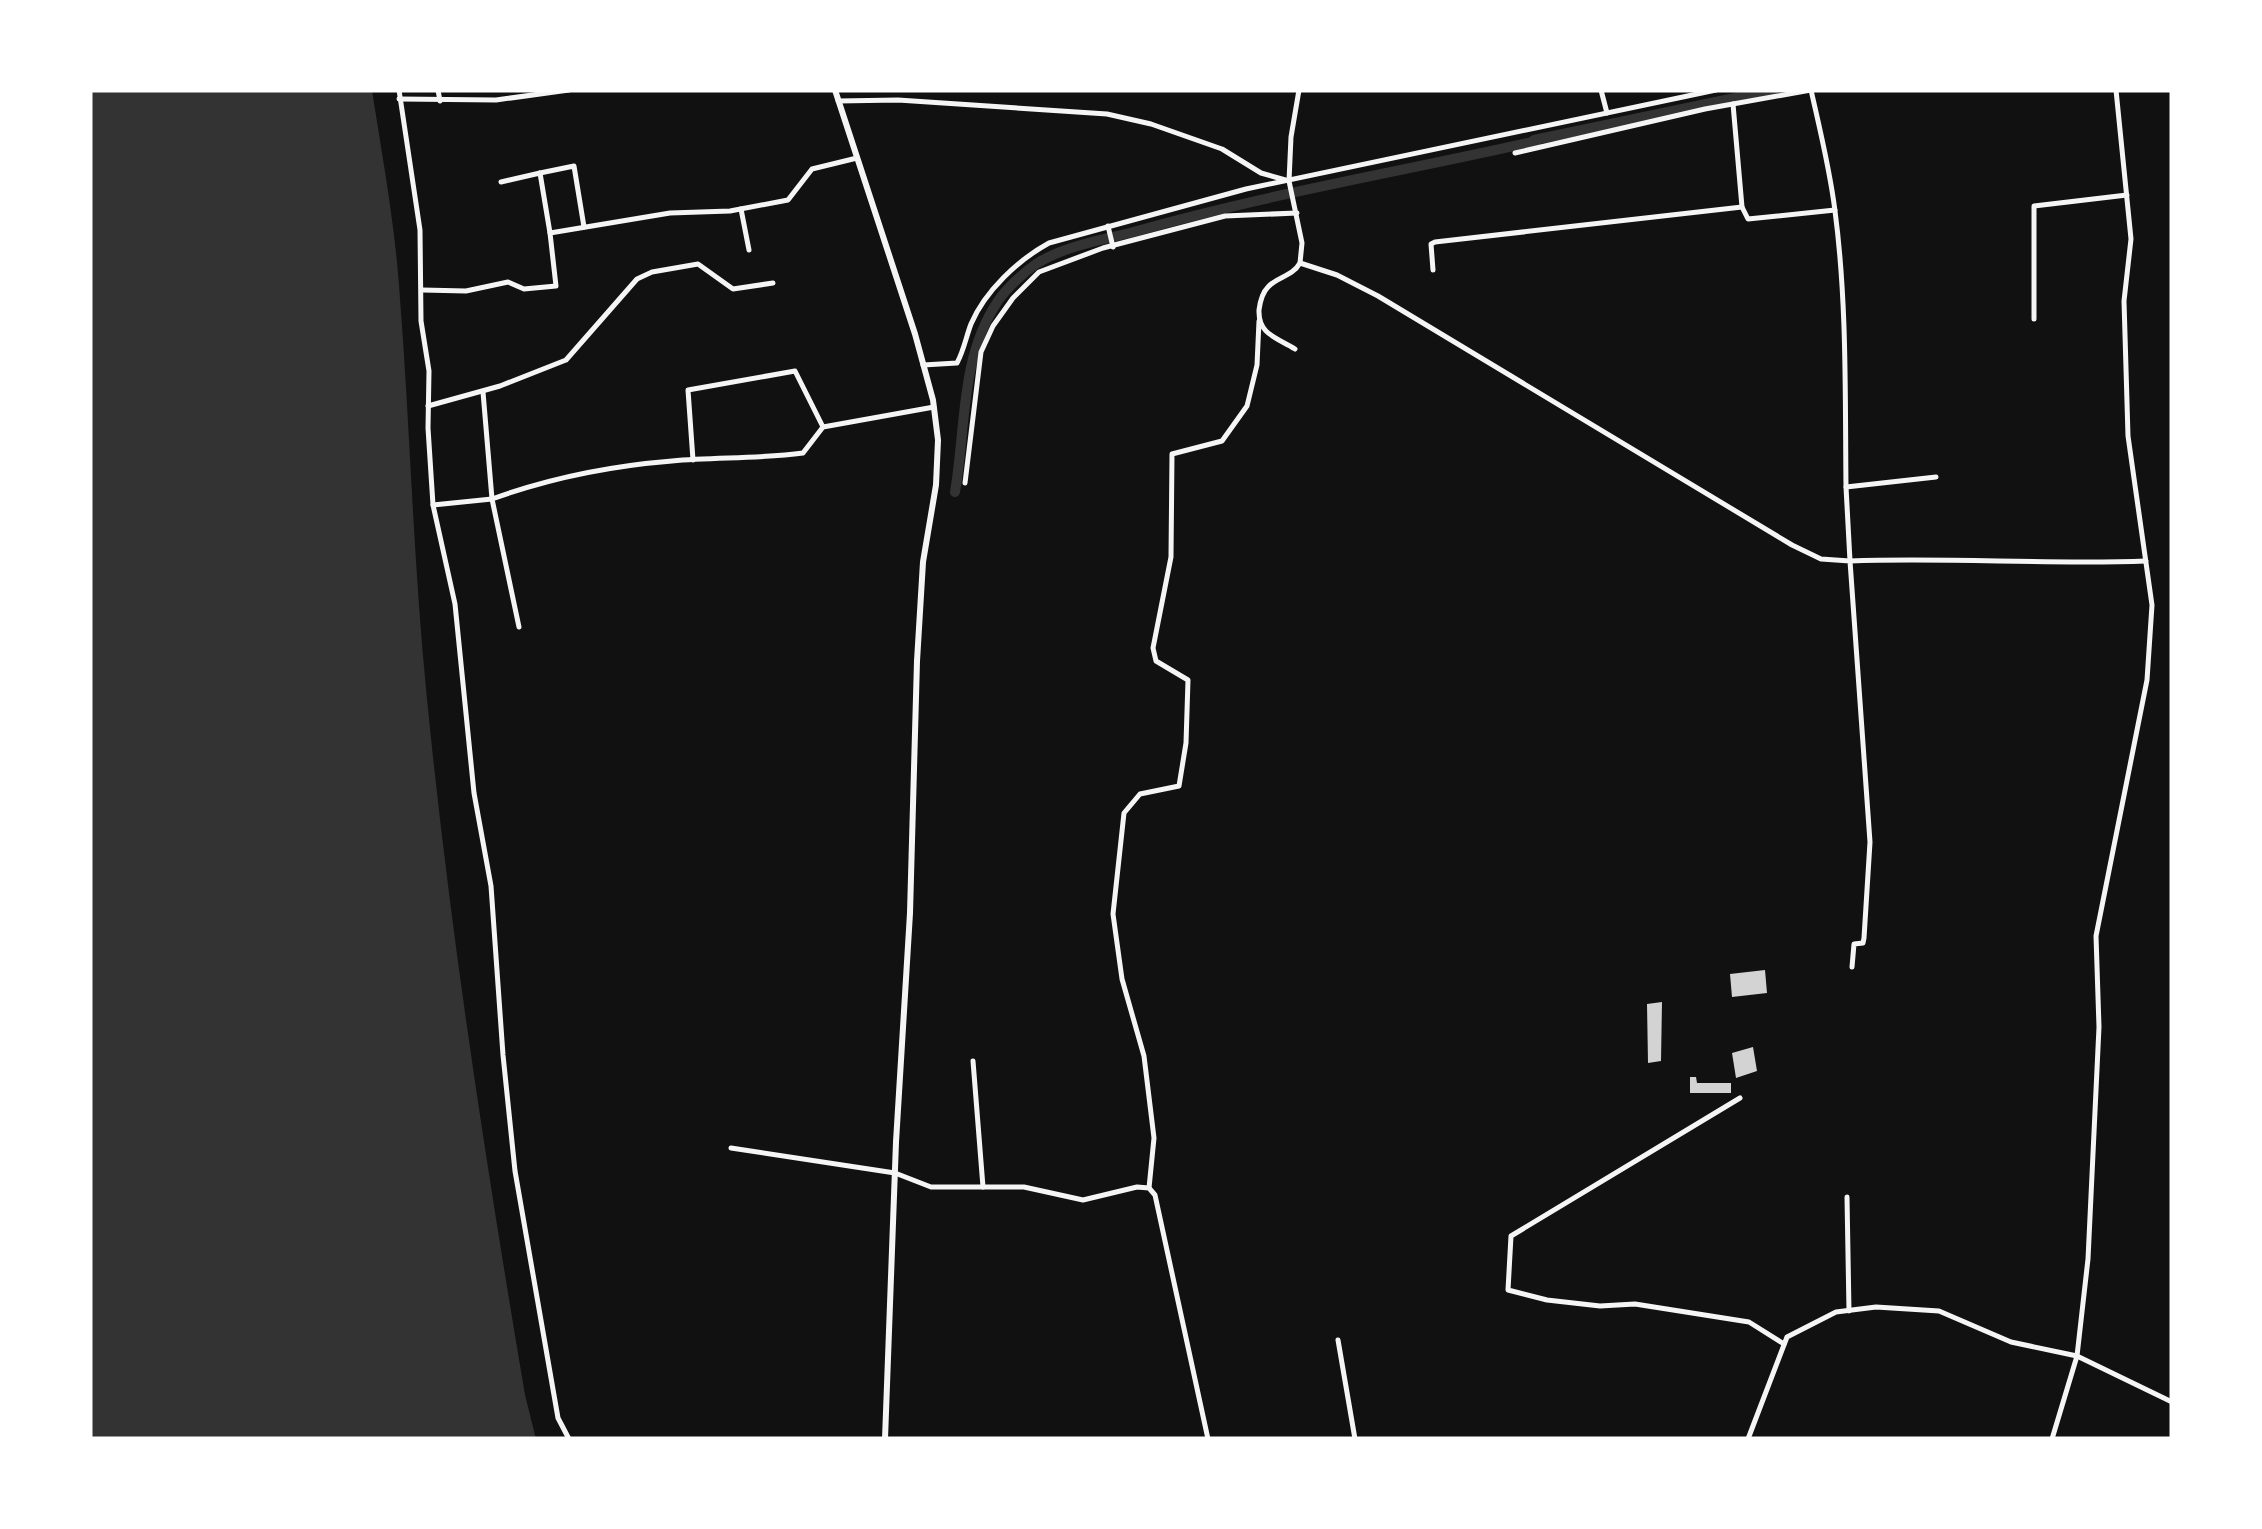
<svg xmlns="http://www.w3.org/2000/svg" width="2262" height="1529" viewBox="0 0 2262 1529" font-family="'PT Sans',sans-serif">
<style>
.water{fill:#333}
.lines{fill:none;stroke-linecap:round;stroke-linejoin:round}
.canal{stroke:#333;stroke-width:10}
.building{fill:#d3d3d3}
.minor{stroke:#f5f5f5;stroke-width:5}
.tertiary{stroke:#f5f5f5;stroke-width:6}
</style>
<rect width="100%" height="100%" fill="#111"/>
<path class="water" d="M90,90H372C382,155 394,219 399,285C410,422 413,561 427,699C450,932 486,1164 525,1395L536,1439H90Z"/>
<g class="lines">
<g class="canal">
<polyline points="1534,140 1773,90"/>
<path d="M955,492C966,428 960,357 998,301C1006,289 1023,273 1036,264C1066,245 1104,240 1137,231C1268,194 1404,171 1537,141"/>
</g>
</g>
<g class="building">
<polygon points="1765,970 1767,993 1732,997 1730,974"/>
<polygon points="1662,1002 1661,1061 1648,1063 1647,1004"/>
<polygon points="1753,1047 1757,1071 1736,1078 1732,1053"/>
<polygon points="1690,1077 1696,1077 1697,1083 1731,1083 1731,1093 1690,1093"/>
</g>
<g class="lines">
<g class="minor">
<polyline points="399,90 420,230 421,321 429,371 428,428 433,505 455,604 474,793 491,886 503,1055 515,1171 558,1418 569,1439"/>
<polyline points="438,90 440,101"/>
<polyline points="1601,90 1607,113"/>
<path d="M1811,90C1820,130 1830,170 1835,211C1847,302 1845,395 1846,487"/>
<polyline points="399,99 496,100 569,90"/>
<polyline points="838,101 898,100 1107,114 1151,124 1222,149 1261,173 1289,181 1302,243 1300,263 1337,275 1378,296 1792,545 1821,559 1850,561 1870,842 1864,938 1863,943 1854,944 1852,967"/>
<polyline points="1733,104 1742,207 1748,219 1835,210"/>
<polyline points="1515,153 1705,109 1811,90"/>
<polyline points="540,173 574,166 584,227"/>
<polyline points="1289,181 1291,137 1299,90"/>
<polyline points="501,182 540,173 550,233"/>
<polyline points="741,209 749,250"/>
<polyline points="1108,226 1113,247"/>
<polyline points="1433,270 1431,244 1435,242 1742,207"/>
<polyline points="422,290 466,291 508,282 524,289 556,286 550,233 670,213 730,211 788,200 812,169 857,158"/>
<polyline points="2034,319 2034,206 2127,195"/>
<path d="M1295,349C1278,338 1258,335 1259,310C1260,302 1262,293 1268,287C1278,276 1292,277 1300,263"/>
<path d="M923,365L957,363C964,350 966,337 971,324C985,291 1018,260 1049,243L1246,189L1716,90"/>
<polyline points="428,406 500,386 566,360 637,279 652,272 698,264 733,289 773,283"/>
<polyline points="693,460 688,390 795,371 823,427"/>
<path d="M1936,477L1846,487L1850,561C1949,557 2047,565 2146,561"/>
<polyline points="965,483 981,352 993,326 1013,298 1039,272 1103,248 1225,216 1297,213"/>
<polyline points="433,505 492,499 483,392"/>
<path d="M519,627L492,499C550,478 610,466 672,461C716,457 759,459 803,453L823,427L934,407"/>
<polyline points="973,1061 983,1187"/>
<polyline points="1740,1098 1511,1236 1508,1290 1547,1300 1600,1306 1635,1304 1749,1322 1784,1344"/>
<polyline points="731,1148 895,1173 931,1187 1024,1187 1083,1200 1137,1187 1149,1188 1155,1195 1208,1439"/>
<polyline points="1149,1188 1154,1138 1144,1056 1122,979 1113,914 1124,813 1140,794 1179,786 1186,743 1188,680 1156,661 1153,648 1171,557 1172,454 1222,441 1247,406 1257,365 1259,321"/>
<polyline points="1847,1197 1849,1311"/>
<polyline points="1338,1340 1355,1439"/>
<polyline points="1748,1439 1787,1337 1836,1312 1876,1307 1939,1311 2011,1342 2077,1356 2172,1402"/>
<polyline points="2052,1439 2077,1356 2088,1259 2099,1027 2096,936 2147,680 2152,605 2128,436 2124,301 2131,239 2116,90"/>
</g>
<polyline class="tertiary" points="835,90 915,334 933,400 938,440 936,485 923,562 917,661 910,913 896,1142 885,1439"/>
</g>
<rect width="2262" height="1529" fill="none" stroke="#ffffff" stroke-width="185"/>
</svg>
